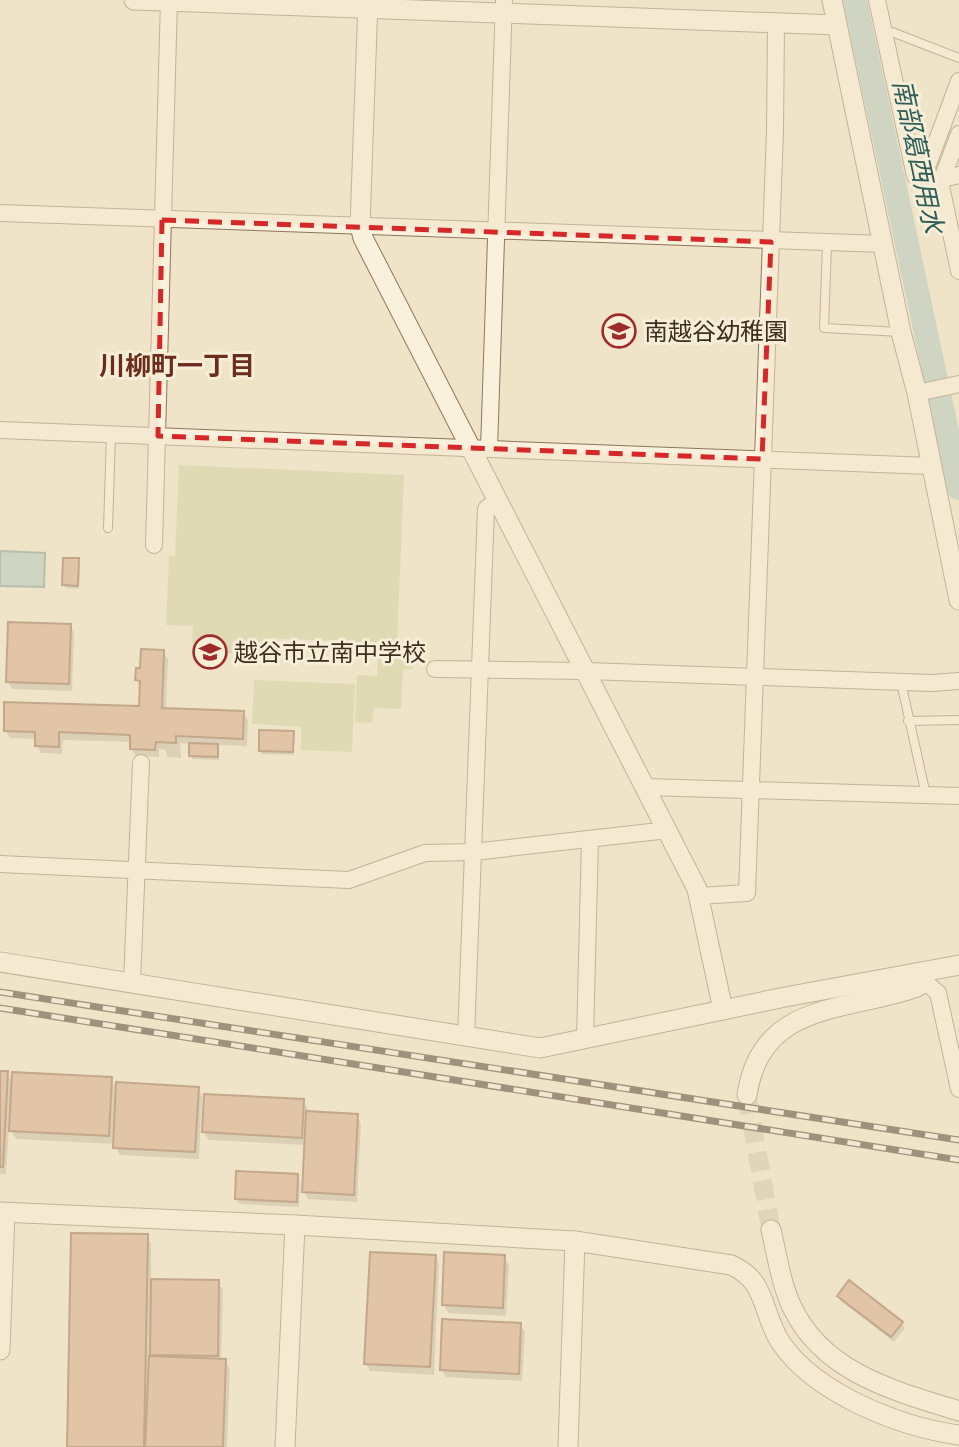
<svg xmlns="http://www.w3.org/2000/svg" width="959" height="1447" viewBox="0 0 959 1447" font-family="'PT Serif','Noto Sans JP',serif">
<style>
.green{fill:#c9cf9b}
.water{fill:#a9c4bc;stroke:#6f938a;stroke-width:2}
.shadow{fill:#0003}
.lines{fill:none;stroke-linecap:round;stroke-linejoin:round}
.river{stroke:#a9c4bc;stroke-width:24}
.building{fill:#cf9f7d;stroke:#8d5f41;stroke-width:2}
.tertiary-tunnel{stroke:#ccc0a6;stroke-width:19;stroke-dasharray:19 10;stroke-linecap:butt}
.service-casing{stroke:#8d765c;stroke-width:10}
.minor-casing{stroke:#8d765c;stroke-width:18}
.tertiary-casing{stroke:#8d765c;stroke-width:21}
.service{stroke:#faf1dc;stroke-width:8}
.minor{stroke:#faf1dc;stroke-width:16}
.tertiary{stroke:#faf1dc;stroke-width:19}
.rail-casing{stroke:#3d2e20;stroke-width:7}
.rail{stroke:#f7eed8;stroke-width:4.5;stroke-dasharray:13;stroke-linecap:butt}
.marked{fill:none;stroke:#d62828;stroke-width:5;stroke-dasharray:14 9;stroke-linejoin:round}
.labels{text-anchor:middle;dominant-baseline:central;stroke-width:6;stroke-linejoin:round;paint-order:stroke}
.poi-label{font-size:24px;fill:#3d2e20;stroke:#f7eed8;text-anchor:start}
.water-label{font-size:26px;font-style:italic;fill:#2f5d5a;stroke:#f7eed8}
.neighbourhood-label{font-size:26px;font-weight:bold;fill:#6b2e1e;stroke:#f7eed8}
</style>
<rect width="100%" height="100%" fill="#f0e4c8"/>
<g class="green">
<polygon points="179,465 404,475 397,644 267,638 266,655 192,651 193,626 166,625 169,556 175,556"/>
<polygon points="378,653 413,655 413,669 403,669 401,709 374,708 372,723 355,722 357,675 377,676"/>
<polygon points="254,680 355,684 352,752 301,750 301,727 252,724"/>
</g>
<polygon class="water" points="0,551 45,553 44,587 0,586"/>
<g class="shadow">
<polygon points="78,560 80,563 79,589 66,588 64,585"/>
<polygon points="70,626 74,633 72,691 12,689 8,681"/>
<polygon points="163,652 168,659 166,710 243,712 248,720 247,746 217,745 219,760 192,759 191,744 180,743 181,758 167,757 166,750 159,749 159,757 136,756 131,748 132,742 63,740 62,754 41,753 37,745 37,739 10,738 5,730 141,708 141,688 137,680 142,670"/>
<polygon points="293,733 294,755 262,754 260,750"/>
<polygon points="0,1073 7,1073 13,1085 111,1079 118,1091 198,1088 202,1096 199,1159 119,1155 115,1144 16,1139 9,1127 6,1174 0,1174"/>
<polygon points="303,1101 308,1108 307,1113 357,1116 361,1124 357,1202 308,1199 304,1191 306,1145 209,1140 204,1132"/>
<polygon points="297,1176 300,1181 299,1207 240,1204 236,1198"/>
<polygon points="147,1236 151,1243 151,1280 218,1282 223,1290 221,1361 225,1361 230,1369 227,1447 69,1447"/>
<polygon points="435,1256 439,1264 434,1375 370,1371 366,1363"/>
<polygon points="504,1257 509,1265 506,1316 448,1313 444,1305"/>
<polygon points="839,1296 902,1323 905,1328 894,1342 842,1302"/>
<polygon points="520,1324 525,1332 522,1381 446,1377 441,1369"/>
</g>
<g class="lines">
<polyline class="river" points="855,0 959,488"/>
</g>
<g class="building">
<polygon points="63,558 79,558 78,586 62,585"/>
<polygon points="8,622 71,624 69,684 6,682"/>
<polygon points="141,649 164,650 162,708 244,711 243,739 176,736 176,743 156,742 155,750 130,749 130,735 59,732 59,747 35,746 35,732 4,731 4,702 139,706 140,681 135,680 136,668 140,668"/>
<polygon points="259,730 294,731 293,752 259,751"/>
<polygon points="189,743 218,744 218,757 189,756"/>
<polygon points="0,1071 8,1071 3,1167 0,1167"/>
<polygon points="12,1072 112,1077 109,1136 9,1131"/>
<polygon points="116,1082 199,1087 195,1152 113,1148"/>
<polygon points="204,1094 304,1099 302,1138 202,1132"/>
<polygon points="306,1111 358,1114 354,1195 302,1192"/>
<polygon points="236,1171 298,1174 297,1202 235,1199"/>
<polygon points="71,1233 148,1234 144,1447 67,1447"/>
<polygon points="370,1252 436,1255 430,1367 364,1364"/>
<polygon points="444,1252 505,1255 503,1308 442,1305"/>
<polygon points="151,1279 219,1280 218,1356 150,1355"/>
<polygon points="849,1280 903,1322 891,1337 837,1296"/>
<polygon points="442,1319 521,1323 519,1374 440,1370"/>
<polygon points="149,1356 226,1359 223,1447 145,1447"/>
</g>
<g class="lines">
<polyline class="tertiary-tunnel" points="747,1095 771,1230"/>
<defs>
<g id="service">
<polyline points="884,33 892,32 959,58"/>
<polyline points="827,244 824,328 901,332"/>
<polyline points="108,528 111,435"/>
<polyline points="901,682 926,795"/>
<polyline points="908,721 959,720"/>
</g>
<g id="minor">
<polyline points="877,0 915,176 924,175 959,81"/>
<polyline points="959,134 942,179 941,186 959,271"/>
<polyline points="942,179 959,175"/>
<polyline points="0,213 884,244"/>
<polyline points="917,393 959,384"/>
<polyline points="0,430 930,466"/>
<polyline points="489,449 504,0"/>
<polyline points="154,545 169,0"/>
<polyline points="435,669 587,671 932,683 959,681"/>
<polyline points="645,787 959,796"/>
<polyline points="0,864 349,880 425,853 473,852 668,830"/>
<polyline points="699,896 747,893 775,131 776,23"/>
<polyline points="132,983 141,763"/>
<polyline points="919,984 930,986 938,993 959,1089"/>
<polyline points="466,1037 486,509 497,500"/>
<polyline points="585,1039 590,839"/>
</g>
<g id="tertiary">
<polyline points="134,0 837,25"/>
<polyline points="368,0 360,226 363,238 697,889 723,1010"/>
<polyline points="832,0 901,332 917,393 959,600"/>
<polyline points="0,962 540,1048 785,997 959,965"/>
<path d="M747,1095C761,1001 846,1012 917,987L919,984L916,973"/>
<path d="M0,1212L295,1225L575,1241L731,1265C768,1281 761,1313 781,1343C816,1394 900,1427 959,1435"/>
<path d="M771,1230C777,1255 781,1284 792,1307C823,1373 895,1391 959,1411"/>
<polyline points="0,1350 5,1213"/>
<polyline points="285,1447 295,1225"/>
<polyline points="568,1447 575,1241"/>
</g>
</defs>
<use href="#service" class="service-casing"/>
<use href="#minor" class="minor-casing"/>
<use href="#tertiary" class="tertiary-casing"/>
<use href="#service" class="service"/>
<use href="#minor" class="minor"/>
<use href="#tertiary" class="tertiary"/>
<defs>
<g id="rail">
<polyline points="0,992 959,1140"/>
<polyline points="0,1008 959,1160"/>
</g>
</defs>
<use href="#rail" class="rail-casing"/>
<use href="#rail" class="rail"/>
</g>
<path d="M0 0H959V1447H0ZM162,220L771,242L762,459L158,436Z" fill="#f0e4c8" fill-opacity=".55" fill-rule="evenodd"/>
<path class="marked" d="M162,220L771,242L762,459L158,436Z"/>
<defs>
<symbol id="school-ring" viewBox="-11 -11 22 22"><circle r="9.5" fill="#f7eed8" stroke="#9e2a2b" stroke-width="1.5"/><path d="M0-5L7-2L0 1L-7-2ZM-4 1L0 2.5L4 1V4Q0 6-4 4Z" fill="#9e2a2b"/></symbol>
</defs>
<g fill-rule="evenodd">
<use href="#school-ring" x="600" y="312" width="38" height="38"/>
<use href="#school-ring" x="191" y="633" width="38" height="38"/>
</g>
<g class="labels">
<g class="poi-label">
<text x="644" y="331">南越谷幼稚園</text>
<text x="234" y="652">越谷市立南中学校</text>
</g>
<g class="water-label">
<text transform="translate(919 156) rotate(78)">南部葛西用水</text>
</g>
<g class="neighbourhood-label">
<text x="177" y="365">川柳町一丁目</text>
</g>
</g>
</svg>
